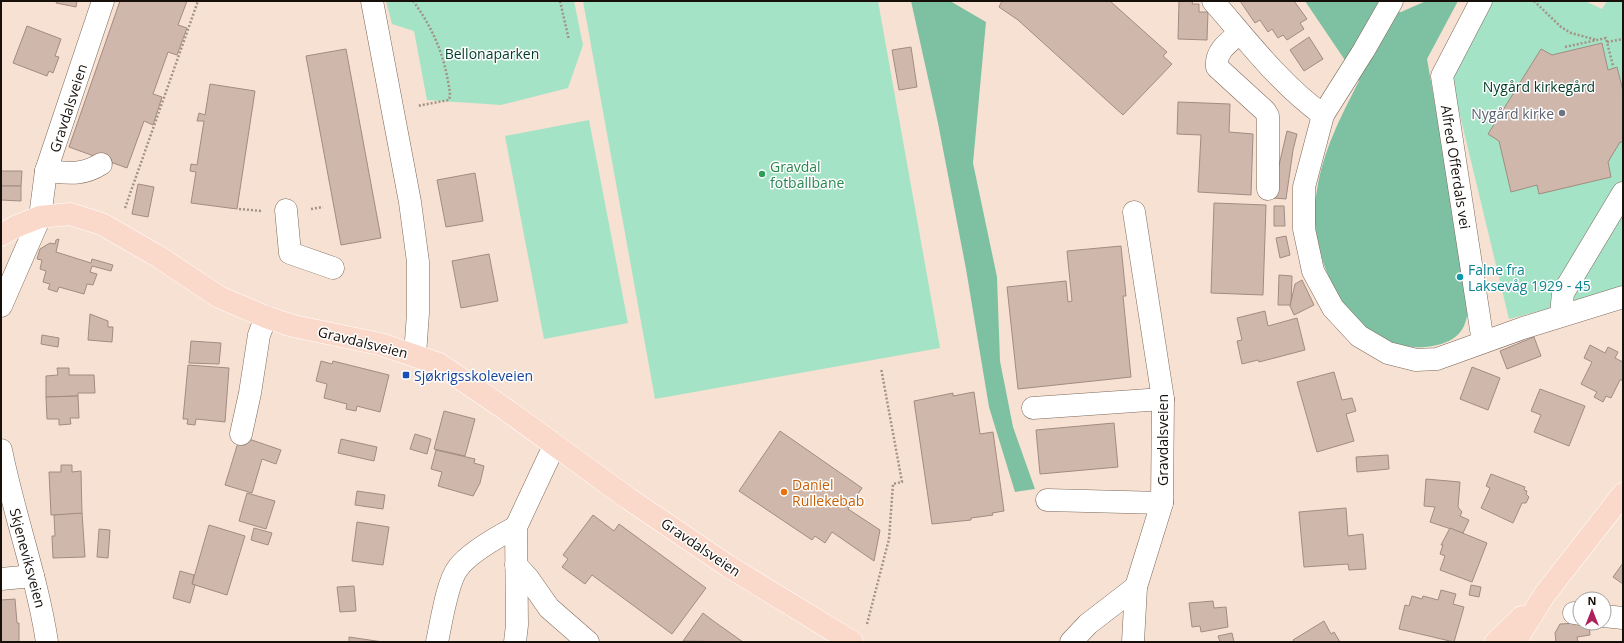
<svg xmlns="http://www.w3.org/2000/svg" width="1624" height="643" viewBox="0 0 1624 643" font-family="'Open Sans',sans-serif">
<style>
.green{fill:#a4e3c5}
.forest{fill:#7dc1a2}
.building{fill:#cfb7ac;stroke:#a28c81}
.lines{fill:none;stroke-linecap:round;stroke-linejoin:round}
.minor-casing{stroke:#7c695b;stroke-width:23}
.major-casing{stroke:#fff;stroke-width:23}
.path{stroke:#a39387;stroke-width:2.5;stroke-dasharray:2 2;stroke-linecap:butt}
.minor{stroke:#fff;stroke-width:22}
.major{stroke:#fbd9ca;stroke-width:22}
.worship-dot{fill:#6b7280;stroke:#fff;stroke-width:1.5}
.leisure-dot{fill:#2e9e5b;stroke:#fff;stroke-width:1.5}
.culture-dot{fill:#0f9aa8;stroke:#fff;stroke-width:1.5}
.transit-dot{fill:#1a4fb4;stroke:#fff;stroke-width:1.5}
.food-dot{fill:#e8710a;stroke:#fff;stroke-width:1.5}
.labels{text-anchor:middle;dominant-baseline:central;stroke-width:3;stroke-linejoin:round;paint-order:stroke}
.park-label{font-size:14px;fill:#003b27;stroke:#fff}
.street-label{font-size:14px;fill:#160f0a;stroke:#fff}
.worship-label{font-size:14px;fill:#5b616d;stroke:#fff;text-anchor:end}
.leisure-label{font-size:14px;fill:#27864d;stroke:#fff;text-anchor:start}
.culture-label{font-size:14px;fill:#0d838f;stroke:#fff;text-anchor:start}
.transit-label{font-size:14px;fill:#164399;stroke:#fff;text-anchor:start}
.food-label{font-size:14px;fill:#c56008;stroke:#fff;text-anchor:start}
</style>
<rect width="100%" height="100%" fill="#f7e1d2"/>
<g class="green">
<polygon points="386,1 574,1 583,45 568,88 501,105 427,100 414,31 392,24"/>
<polygon points="583,1 878,1 940,348 655,399"/>
<polygon points="1468,1 1585,1 1602,9 1607,1 1623,1 1623,289 1509,319 1445,53"/>
<polygon points="589,120 628,323 544,339 505,136"/>
</g>
<g class="forest">
<polygon points="911,1 950,1 986,22 973,163 997,277 1000,361 1013,427 1035,489 1015,492 989,407 966,269 938,123"/>
<path d="M1305,1H1384L1385,11L1401,12L1426,1H1458L1427,59L1467,285C1468,299 1470,312 1464,326C1453,350 1411,351 1390,342C1381,338 1367,330 1359,323C1355,320 1352,314 1348,309C1326,281 1316,247 1314,211C1314,204 1316,197 1317,190C1323,151 1341,116 1359,81Z"/>
</g>
<g class="building">
<polygon points="57,1 77,1 76,7 56,3"/>
<polygon points="120,1 187,1 178,25 187,28 177,55 168,52 153,94 162,97 153,125 144,121 127,168 69,147"/>
<polygon points="1002,1 1110,1 1167,52 1163,56 1172,64 1123,115 1018,20 999,7"/>
<polygon points="1179,1 1193,1 1192,4 1199,4 1199,12 1208,12 1207,40 1178,39"/>
<polygon points="1240,1 1294,1 1307,19 1300,23 1304,29 1287,40 1283,35 1278,38 1272,29 1268,32 1260,20 1255,23"/>
<polygon points="27,26 61,39 55,56 59,57 53,73 49,71 47,76 13,63"/>
<polygon points="1309,37 1323,59 1304,71 1290,50"/>
<polygon points="1602,43 1608,70 1617,67 1623,91 1623,142 1620,142 1608,162 1611,177 1539,194 1537,185 1511,192 1499,141 1488,134 1541,49 1552,55"/>
<polygon points="911,47 917,87 899,90 892,50"/>
<polygon points="346,49 381,238 341,245 306,56"/>
<polygon points="210,84 255,91 237,209 191,203 196,172 190,171 191,164 197,165 204,121 197,121 199,113 205,115"/>
<polygon points="1178,102 1230,104 1229,132 1253,134 1251,195 1198,192 1201,135 1177,134"/>
<polygon points="1287,131 1297,134 1293,150 1286,199 1274,198 1276,178"/>
<polygon points="1,171 22,171 21,186 1,186"/>
<polygon points="475,173 483,221 446,227 437,180"/>
<polygon points="138,184 154,187 148,217 132,214"/>
<polygon points="1,186 21,186 21,201 1,200"/>
<polygon points="1214,203 1266,205 1263,295 1211,293"/>
<polygon points="1274,206 1284,206 1285,226 1274,226"/>
<polygon points="1286,236 1290,255 1280,258 1276,238"/>
<polygon points="59,239 56,252 91,263 92,259 113,265 111,271 92,266 90,272 97,274 93,285 87,284 84,294 59,287 57,292 48,289 50,284 43,282 46,271 40,269 42,260 37,259 40,249 50,243 55,244 56,240"/>
<polygon points="1121,246 1126,296 1123,296 1131,377 1018,389 1007,287 1066,281 1068,302 1072,301 1067,251"/>
<polygon points="489,254 498,301 461,308 452,261"/>
<polygon points="1279,275 1292,276 1291,305 1278,305"/>
<polygon points="1302,280 1314,305 1294,315 1290,306 1295,284"/>
<polygon points="1265,311 1268,326 1297,318 1305,350 1259,362 1258,360 1242,364 1237,341 1242,340 1237,318"/>
<polygon points="90,314 108,321 108,327 113,327 112,342 88,340"/>
<polygon points="42,335 59,338 58,347 41,344"/>
<polygon points="1534,337 1541,356 1507,369 1500,351"/>
<polygon points="191,341 221,343 219,364 189,363"/>
<polygon points="1590,345 1605,353 1608,347 1618,352 1615,358 1623,362 1623,380 1620,380 1611,398 1606,396 1603,402 1594,397 1597,392 1581,384 1592,362 1584,358"/>
<polygon points="321,361 332,364 333,361 389,375 380,412 357,406 356,411 346,409 347,404 324,398 327,384 316,381"/>
<polygon points="188,365 229,368 225,422 196,419 195,425 187,424 188,419 183,419"/>
<polygon points="1472,367 1500,378 1488,410 1460,399"/>
<polygon points="57,368 69,368 69,375 94,375 95,393 78,393 78,396 46,397 46,376 58,375"/>
<polygon points="1334,372 1342,400 1352,398 1356,411 1346,414 1354,441 1317,452 1297,382"/>
<polygon points="1540,389 1585,406 1569,446 1534,432 1541,415 1531,411"/>
<polygon points="974,392 980,434 993,432 1004,511 992,513 993,515 971,518 971,520 932,524 914,401 953,393 953,396"/>
<polygon points="78,396 79,418 70,418 71,424 59,425 59,419 47,419 46,397"/>
<polygon points="444,411 475,419 465,456 434,449"/>
<polygon points="1114,423 1118,467 1040,474 1036,430"/>
<polygon points="780,431 862,488 848,509 880,530 874,561 832,532 825,543 815,536 812,540 739,491"/>
<polygon points="415,434 431,439 427,454 410,449"/>
<polygon points="240,436 281,450 276,464 262,459 252,493 225,485"/>
<polygon points="341,439 377,447 374,461 338,453"/>
<polygon points="436,450 475,459 474,463 484,466 480,483 473,496 438,486 442,472 431,469"/>
<polygon points="1388,455 1389,469 1357,472 1356,457"/>
<polygon points="61,465 72,465 72,472 81,471 82,514 51,515 49,472 61,472"/>
<polygon points="1491,474 1525,487 1524,490 1527,491 1526,494 1529,497 1526,503 1522,503 1513,523 1481,508 1490,488 1486,486"/>
<polygon points="1426,479 1460,482 1458,507 1462,512 1460,516 1469,520 1463,533 1430,522 1435,507 1424,506"/>
<polygon points="357,491 385,495 383,509 355,505"/>
<polygon points="247,493 275,501 266,529 239,521"/>
<polygon points="1346,508 1348,536 1363,534 1366,569 1349,570 1348,564 1304,567 1299,512"/>
<polygon points="82,513 85,557 53,558 52,536 55,536 54,515"/>
<polygon points="593,515 614,531 619,524 706,588 672,634 592,575 585,584 562,567 568,559 563,555"/>
<polygon points="357,522 389,527 383,565 352,561"/>
<polygon points="209,525 245,536 227,595 192,584"/>
<polygon points="254,528 272,533 268,545 251,540"/>
<polygon points="1450,528 1487,543 1472,582 1440,570 1445,556 1440,554 1443,545 1441,545"/>
<polygon points="99,529 110,530 108,558 97,557"/>
<polygon points="1623,563 1623,584 1613,577"/>
<polygon points="180,571 194,575 192,584 195,585 190,603 173,598"/>
<polygon points="1471,585 1481,587 1479,597 1469,595"/>
<polygon points="354,586 356,611 340,612 337,587"/>
<polygon points="1441,590 1456,594 1453,604 1464,607 1454,642 1399,629 1405,605 1409,606 1412,596 1422,599 1423,596 1438,600"/>
<polygon points="15,599 17,623 19,623 19,642 1,642 1,600"/>
<polygon points="1213,601 1214,608 1226,607 1228,627 1201,632 1200,626 1192,627 1189,603"/>
<polygon points="703,613 712,620 743,642 683,641"/>
<polygon points="1324,621 1331,634 1334,632 1340,642 1294,642 1293,640"/>
<polygon points="1580,623 1589,623 1590,635 1577,637 1578,642 1556,642 1555,633 1560,624"/>
<polygon points="1232,633 1234,642 1220,642 1218,636"/>
<polygon points="349,637 383,642 349,642"/>
</g>
<g class="lines">
<defs>
<g id="minor">
<polyline points="372,1 410,202 418,262 418,313 415,355"/>
<path d="M1213,1C1247,40 1280,84 1323,115"/>
<polyline points="1392,1 1364,50 1323,115 1304,187 1304,229 1313,271 1333,308 1359,336 1388,353 1416,360 1437,359 1523,328 1623,297"/>
<polyline points="1481,1 1442,76 1483,342"/>
<path d="M1240,33C1229,42 1215,51 1217,67L1265,111L1268,116V189"/>
<path d="M46,171C68,173 82,176 101,164"/>
<polyline points="286,210 290,253 333,268"/>
<polyline points="1,306 40,217 46,171 103,1"/>
<polyline points="1561,315 1563,293 1623,193"/>
<polyline points="1033,408 1163,399"/>
<polyline points="241,434 250,393 259,335 266,317"/>
<path d="M1,450C14,515 37,577 47,642"/>
<polyline points="1047,500 1162,503"/>
<polyline points="516,565 528,578 549,608 588,642"/>
<polyline points="1,579 33,576"/>
<polyline points="1574,613 1580,614"/>
<polyline points="1604,616 1623,618"/>
<path d="M437,642C441,624 447,582 458,568C469,553 499,536 516,527"/>
<polyline points="515,642 517,625 516,527 554,446"/>
<polyline points="1071,642 1088,624 1136,587"/>
<polyline points="1133,642 1136,587 1162,503 1163,399 1134,212"/>
</g>
<g id="major">
<polyline points="1,235 17,226 40,217 70,214 102,224 159,257 219,297 266,317 293,326 380,344 439,364 508,411 629,499 728,566 852,642"/>
<polyline points="1496,642 1522,617"/>
<polyline points="1515,642 1545,594 1623,494"/>
</g>
</defs>
<use href="#minor" class="minor-casing"/>
<use href="#major" class="major-casing"/>
<g class="path">
<path d="M413,1C431,25 443,52 448,81C449,88 451,94 449,100L417,106"/>
<polyline points="560,1 569,40"/>
<polyline points="1534,1 1561,27 1571,33 1597,40"/>
<polyline points="1607,42 1623,39"/>
<polyline points="1565,47 1606,38 1613,66"/>
<polyline points="125,208 198,1"/>
<polyline points="239,209 262,211"/>
<polyline points="311,209 323,207"/>
<polyline points="867,624 889,539 893,484 902,482 881,368"/>
</g>
<use href="#minor" class="minor"/>
<use href="#major" class="major"/>
</g>
<circle class="worship-dot" cx="1562" cy="113" r="4"/>
<circle class="leisure-dot" cx="762" cy="174" r="4"/>
<circle class="culture-dot" cx="1460" cy="277" r="4"/>
<rect class="transit-dot" x="402" y="371" width="8" height="8" rx="2"/>
<circle class="food-dot" cx="784" cy="492" r="4"/>
<g class="labels">
<g class="park-label">
<text x="492" y="53">Bellonaparken</text>
<text x="1539" y="86">Nygård kirkegård</text>
</g>
<g class="street-label">
<text transform="translate(68 108) rotate(-72)">Gravdalsveien</text>
<text transform="translate(1456 167) rotate(81)">Alfred Offerdals vei</text>
<text transform="translate(363 342) rotate(14)">Gravdalsveien</text>
<text transform="translate(1162 440) rotate(-90)">Gravdalsveien</text>
<text transform="translate(701 547) rotate(34)">Gravdalsveien</text>
<text transform="translate(28 558) rotate(75)">Skjeneviksveien</text>
</g>
<g class="worship-label">
<text x="1554" y="113">Nygård kirke</text>
</g>
<g class="leisure-label">
<text x="770" y="166">Gravdal<tspan x="770" dy="16">fotballbane</tspan></text>
</g>
<g class="culture-label">
<text x="1468" y="269">Falne fra<tspan x="1468" dy="16">Laksevåg 1929 - 45</tspan></text>
</g>
<g class="transit-label">
<text x="414" y="375">Sjøkrigsskoleveien</text>
</g>
<g class="food-label">
<text x="792" y="484">Daniel<tspan x="792" dy="16">Rullekebab</tspan></text>
</g>
</g>
<rect width="1624" height="643" fill="none" stroke="#160f0a" stroke-width="4"/>
<g transform="translate(1592 611)"><circle r="19" fill="#ffffff" stroke="#a29f9d"/>
<path d="M0-3L7 15L0 10L-7 15Z" fill="#ae205b"/>
<text y="-6" font-size="11" font-weight="bold" text-anchor="middle" fill="#160f0a">N</text>
</g>
</svg>
